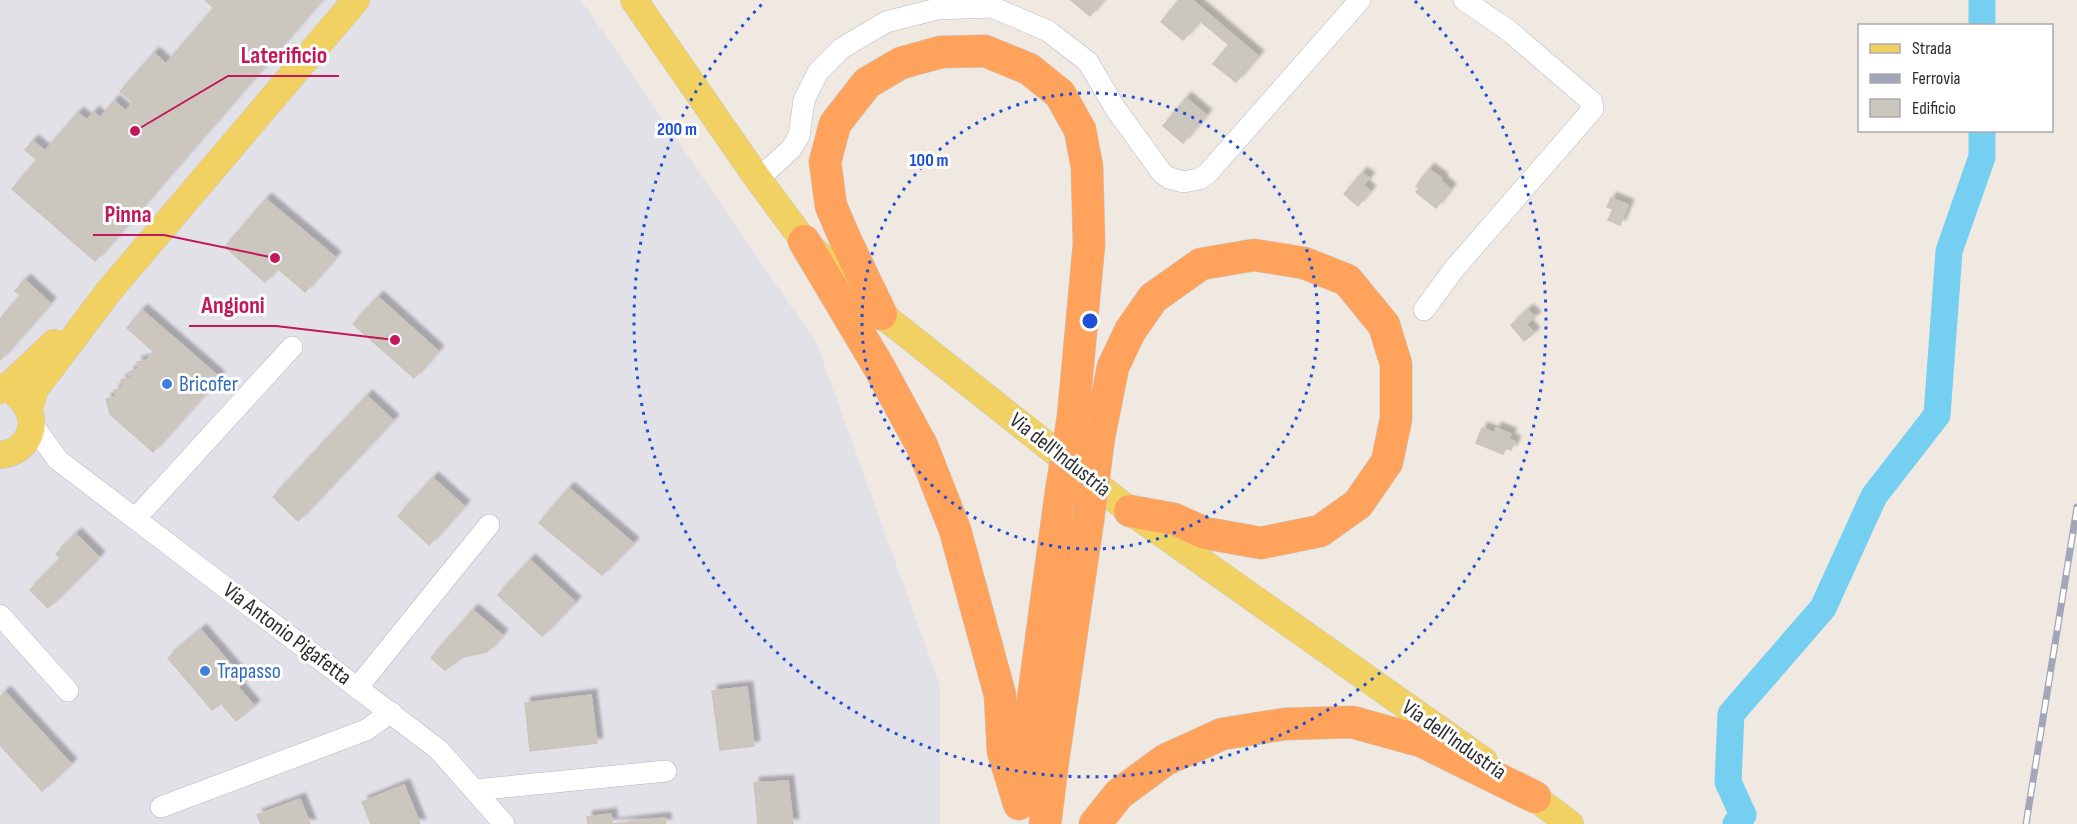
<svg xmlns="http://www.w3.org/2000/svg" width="2077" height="824" viewBox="0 0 2077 824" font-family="'Sofia Sans Condensed',sans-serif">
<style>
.industrial{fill:#e3e1e8}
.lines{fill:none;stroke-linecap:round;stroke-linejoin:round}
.river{stroke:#75cff0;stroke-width:27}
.building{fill:#cbc7bf;stroke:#cbc5ba;stroke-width:1.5;filter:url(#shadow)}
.minor-casing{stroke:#b4b7c1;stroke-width:22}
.major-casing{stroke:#c9c9c9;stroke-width:28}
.highway-casing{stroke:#c9c9c9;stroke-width:33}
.minor{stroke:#fff;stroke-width:21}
.major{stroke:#f2d163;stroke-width:27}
.highway{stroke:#ffa35c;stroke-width:32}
.rail-casing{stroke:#a3a6b8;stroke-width:7}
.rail{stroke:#fff;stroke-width:4.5;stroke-dasharray:14;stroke-linecap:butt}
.highway-bridge-casing{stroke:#c9c9c9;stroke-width:33;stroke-linecap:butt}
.highway-bridge{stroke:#ffa35c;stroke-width:32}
.ring{fill:none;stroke:#1d4ed8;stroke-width:3;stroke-dasharray:3 6}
.shop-dot{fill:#3f7fe0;stroke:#fff;stroke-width:2}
.labels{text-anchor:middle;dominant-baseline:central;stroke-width:6;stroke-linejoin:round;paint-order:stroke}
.shop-label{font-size:22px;fill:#366cbe;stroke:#fff;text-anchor:start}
.street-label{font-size:22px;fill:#2e2e2e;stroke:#fff}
.centre{fill:#1d4ed8;stroke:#fff;stroke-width:3}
.ring-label{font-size:18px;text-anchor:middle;font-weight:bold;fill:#1d4ed8;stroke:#fff;stroke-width:6;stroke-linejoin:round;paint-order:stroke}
.leader{fill:none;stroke:#c2185b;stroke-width:2}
.callout-dot{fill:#c2185b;stroke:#fff;stroke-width:2}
.callout-label{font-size:24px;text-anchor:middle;font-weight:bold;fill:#c2185b;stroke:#fff;stroke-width:6;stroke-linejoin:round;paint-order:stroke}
</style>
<defs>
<filter id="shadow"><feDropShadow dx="5.5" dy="-5.5" stdDeviation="1.5" flood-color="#0004"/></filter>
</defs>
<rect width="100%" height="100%" fill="#efe9e1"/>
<polygon class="industrial" points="0,0 581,0 817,344 940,686 940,824 0,824"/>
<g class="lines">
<g class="river">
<polyline points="1982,0 1982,26"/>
<polyline points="1736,824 1743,815 1728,782 1731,714 1823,608 1874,496 1937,415 1949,251 1982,157 1982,130"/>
</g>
</g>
<g class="building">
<polygon points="205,0 321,0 95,261 12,189 37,160 25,150 33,141 45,151 78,113 87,120 94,112 100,118 114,101 126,111 133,102 120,92 154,53 166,64 214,8"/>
<polygon points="1071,0 1103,0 1090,16"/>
<polygon points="1179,0 1192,0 1258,56 1236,82 1213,64 1229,45 1200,21 1183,40 1161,22"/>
<polygon points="1186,98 1206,115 1183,143 1163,126"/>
<polygon points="1429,169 1442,179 1441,181 1450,189 1436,208 1416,192 1419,188 1416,186"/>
<polygon points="1362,173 1369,178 1363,185 1370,191 1358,206 1344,194"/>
<polygon points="1611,198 1628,205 1620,225 1608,220 1613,209 1607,207"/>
<polygon points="266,199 335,257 305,292 237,233"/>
<polygon points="237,233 277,268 265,282 225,247"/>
<polygon points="25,280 50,303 0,360 0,319 21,295 15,291"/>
<polygon points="378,297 438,351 414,378 353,324"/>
<polygon points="142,310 219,377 153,452 110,414 106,399 116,397 114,390 123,388 121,380 130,378 129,372 138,369 137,362 147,360 154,352 127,328"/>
<polygon points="1528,310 1535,317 1526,324 1534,333 1524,341 1511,325"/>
<polygon points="367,396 393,420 298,521 273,497"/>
<polygon points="1482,428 1494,433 1496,428 1511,434 1508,438 1515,442 1511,450 1506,448 1503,454 1476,443"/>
<polygon points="433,478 464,506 429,545 398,516"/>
<polygon points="569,488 633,543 602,575 539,523"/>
<polygon points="76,534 99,557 48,608 30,590 61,559 56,554"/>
<polygon points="530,560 575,602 542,636 498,595"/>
<polygon points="473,610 502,635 487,652 463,657 445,670 431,658"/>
<polygon points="201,630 245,681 238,687 254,706 236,721 221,703 212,710 168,658"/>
<polygon points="747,687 754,746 720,750 712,691"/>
<polygon points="5,692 71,764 42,791 0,745 0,697"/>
<polygon points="591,695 597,743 530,751 525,703"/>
<polygon points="788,781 793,824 758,824 754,783"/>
<polygon points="404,785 420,824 371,824 362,802"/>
<polygon points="300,799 310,824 261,824 257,815"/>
<polygon points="611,814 612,824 588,824 587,817"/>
<polygon points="665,818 666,824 613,824"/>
</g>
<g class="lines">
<defs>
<g id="minor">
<polyline points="758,179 791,149 799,136 804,100 818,72 842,48 886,22 937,9 992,7 1048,31 1088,62 1115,108 1162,173 1169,178 1184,182 1199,179 1207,174 1360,0"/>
<polyline points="1424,310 1454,269 1593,109 1592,102 1508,30 1464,0"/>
<polyline points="32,420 37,431 58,460 439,750 504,824"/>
<polyline points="135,519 292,347"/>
<polyline points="0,615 68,691"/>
<polyline points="357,688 489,525"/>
<polyline points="474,790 666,771"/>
<polyline points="161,807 366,730 391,712"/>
</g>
<g id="major">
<polyline points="634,0 758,179 804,241 881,314 1130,511 1484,761"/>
<polyline points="0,390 12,383 54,343"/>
<polyline points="29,409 35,389 109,291 356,0"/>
<path d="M0,455C32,452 42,417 18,396"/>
<polyline points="1518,785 1570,824"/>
</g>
<g id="highway">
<polyline points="804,241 879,367 922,446 955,530 1000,695 1003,751 1019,804"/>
<polyline points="881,314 846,241 831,206 825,162 835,124 867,83 901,63 941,52 985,51 1029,69 1060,94 1080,130 1087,167 1089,244 1073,417"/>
<polyline points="1099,437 1113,367 1130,331 1153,298 1201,264 1254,255 1304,263 1347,280 1384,325 1396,364 1396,419 1387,462 1358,504 1320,531 1261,543 1205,533 1174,519 1130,511"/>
<polyline points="1020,795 1061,492"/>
<polyline points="1045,824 1053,761 1088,520"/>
<polyline points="1095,824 1119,794 1165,760 1222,734 1285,724 1352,722 1421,741 1535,797"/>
</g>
</defs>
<use href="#minor" class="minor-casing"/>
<use href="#major" class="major-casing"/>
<use href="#highway" class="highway-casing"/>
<use href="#minor" class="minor"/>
<use href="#major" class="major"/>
<use href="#highway" class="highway"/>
<defs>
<polyline id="rail" points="2026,824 2077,507"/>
</defs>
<use href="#rail" class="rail-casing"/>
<use href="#rail" class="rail"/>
<defs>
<g id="highway-bridge">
<polyline points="1061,492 1073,417"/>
<polyline points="1088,520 1099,437"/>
</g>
</defs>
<use href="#highway-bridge" class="highway-bridge-casing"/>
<use href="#highway-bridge" class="highway-bridge"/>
</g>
<g class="ring">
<circle cx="1090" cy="321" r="228"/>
<path d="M1415 1A456 456 0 1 1 765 1"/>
</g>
<g class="shop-dot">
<circle cx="167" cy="384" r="6"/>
<circle cx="205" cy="671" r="6"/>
</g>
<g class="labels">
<g class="shop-label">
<text x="179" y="384">Bricofer</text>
<text x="217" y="671">Trapasso</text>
</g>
<g class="street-label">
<text transform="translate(1060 455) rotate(38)">Via dell'Industria</text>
<text transform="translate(287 634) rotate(37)">Via Antonio Pigafetta</text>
<text transform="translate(1454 740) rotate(35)">Via dell'Industria</text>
</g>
</g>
<circle cx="1090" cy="321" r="9" class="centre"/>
<g class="ring-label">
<text x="677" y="135">200 m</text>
<text x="929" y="166">100 m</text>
</g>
<path class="leader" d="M135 131L228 76H339M275 258L164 235H93M395 340L276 326H189"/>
<g class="callout-dot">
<circle cx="135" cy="131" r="6"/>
<circle cx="275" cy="258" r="6"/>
<circle cx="395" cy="340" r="6"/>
</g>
<g class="callout-label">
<text x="284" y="63">Laterificio</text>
<text x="128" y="222">Pinna</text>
<text x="233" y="313">Angioni</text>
</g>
<rect x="1858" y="24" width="195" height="108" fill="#ffffff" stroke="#ababab" stroke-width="1.5"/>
<rect x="1870" y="44" width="30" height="9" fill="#f2d163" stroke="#ababab" stroke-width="1.5"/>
<text x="1912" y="54" font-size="18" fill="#2e2e2e">Strada</text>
<rect x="1870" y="74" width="30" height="9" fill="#a3a6b8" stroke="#ababab" stroke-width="1.5"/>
<text x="1912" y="84" font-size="18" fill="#2e2e2e">Ferrovia</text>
<rect x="1870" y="99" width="30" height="18" fill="#cbc7bf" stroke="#ababab" stroke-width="1.5"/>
<text x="1912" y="114" font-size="18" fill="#2e2e2e">Edificio</text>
</svg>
